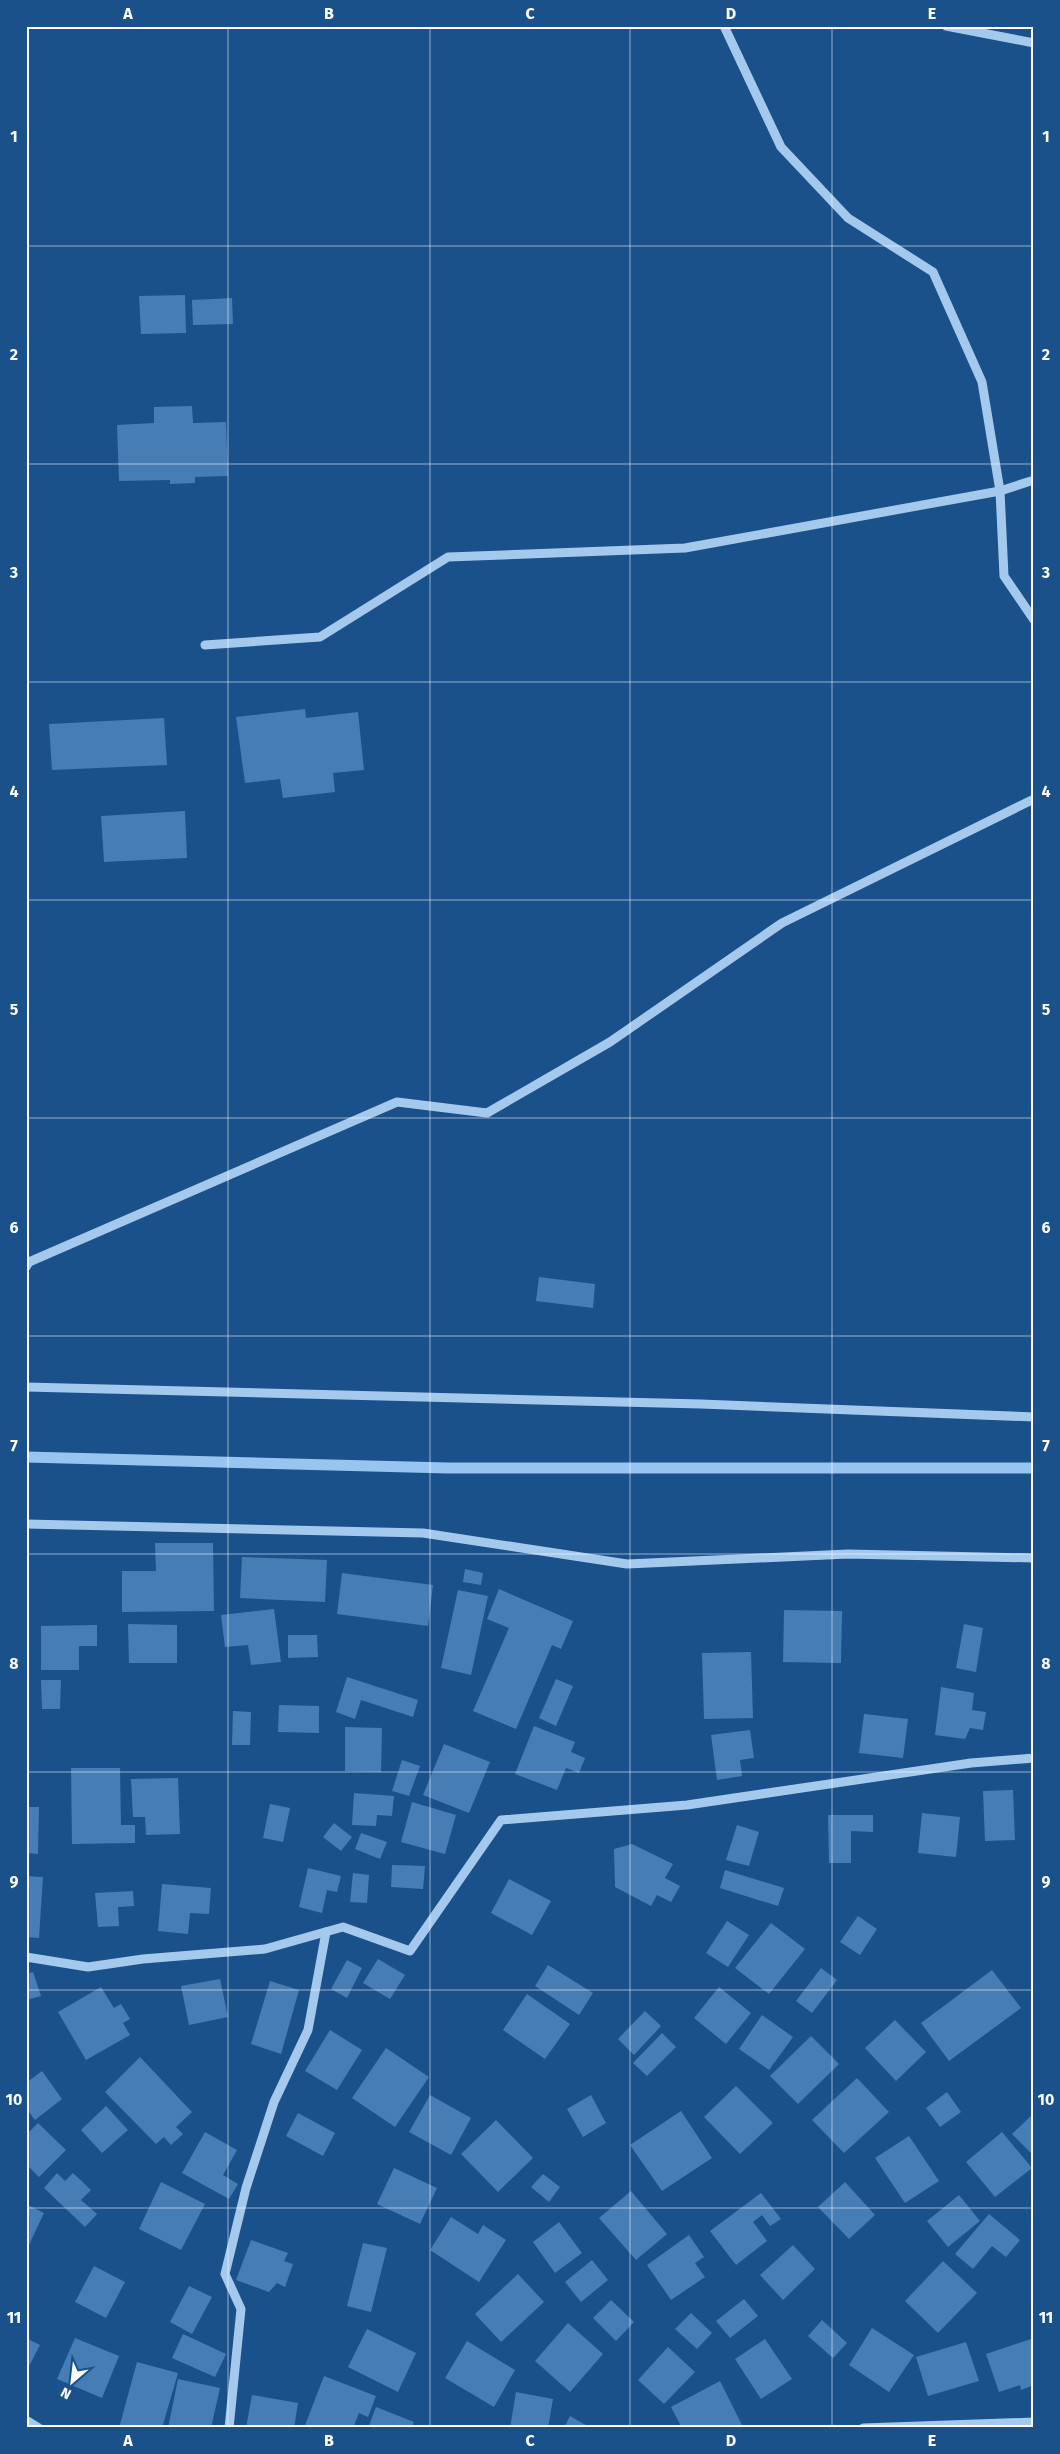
<svg xmlns="http://www.w3.org/2000/svg" width="1060" height="2454" viewBox="0 0 1060 2454" font-family="'Fira Sans',sans-serif">
<style>
.lines{fill:none;stroke-linecap:round;stroke-linejoin:round}
.stream{stroke:#98c5ef;stroke-width:11}
.building{fill:#477db5}
.minor{stroke:#a5c9ed;stroke-width:9}
.grid{fill:none;stroke:#fff;stroke-width:1;stroke-opacity:0.55}
.neatline{fill:none;stroke:#fff;stroke-width:2}
.grid-label{font-size:16px;text-anchor:middle;font-weight:bold;fill:#fff}
</style>
<rect width="100%" height="100%" fill="#1a518b"/>
<g class="lines">
<polyline class="stream" points="26,1457 448,1468 1034,1468"/>
</g>
<g class="building">
<polygon points="185,295 186,333 141,334 139,296"/>
<polygon points="232,298 233,324 193,325 192,300"/>
<polygon points="192,406 193,423 226,422 228,476 195,477 195,483 170,484 170,480 119,481 117,425 154,423 154,407"/>
<polygon points="305,709 306,718 358,712 364,770 333,773 335,792 283,798 280,779 245,783 236,717"/>
<polygon points="164,718 167,765 52,770 49,724"/>
<polygon points="185,811 187,858 104,862 101,816"/>
<polygon points="539,1277 595,1284 593,1308 536,1301"/>
<polygon points="155,1543 213,1543 214,1611 122,1612 122,1571 156,1571"/>
<polygon points="242,1557 327,1560 325,1602 240,1598"/>
<polygon points="465,1569 483,1573 481,1585 463,1582"/>
<polygon points="342,1573 433,1585 428,1626 337,1614"/>
<polygon points="499,1589 573,1621 561,1649 552,1645 516,1729 473,1711 509,1628 487,1619"/>
<polygon points="458,1590 488,1596 471,1675 441,1668"/>
<polygon points="274,1609 281,1662 251,1665 248,1645 225,1647 221,1615"/>
<polygon points="784,1610 842,1611 841,1663 783,1662"/>
<polygon points="128,1624 177,1625 177,1663 129,1663"/>
<polygon points="964,1624 983,1628 976,1672 956,1668"/>
<polygon points="97,1625 97,1646 79,1646 79,1670 41,1670 41,1626"/>
<polygon points="288,1635 317,1635 318,1657 288,1658"/>
<polygon points="751,1652 753,1718 704,1719 702,1653"/>
<polygon points="347,1677 418,1700 413,1717 361,1700 355,1719 336,1712"/>
<polygon points="556,1679 573,1686 556,1726 539,1718"/>
<polygon points="41,1680 61,1680 60,1709 42,1709"/>
<polygon points="941,1687 974,1693 972,1710 986,1712 983,1730 970,1728 965,1739 935,1735"/>
<polygon points="279,1705 319,1706 319,1733 278,1732"/>
<polygon points="233,1711 251,1712 250,1745 232,1745"/>
<polygon points="864,1714 908,1719 903,1758 859,1753"/>
<polygon points="534,1726 575,1742 571,1752 585,1758 579,1773 566,1768 557,1790 515,1774"/>
<polygon points="345,1727 382,1728 381,1772 345,1771"/>
<polygon points="750,1730 754,1758 740,1760 742,1776 717,1780 711,1735"/>
<polygon points="444,1744 490,1762 469,1813 423,1795"/>
<polygon points="402,1760 420,1766 409,1796 392,1791"/>
<polygon points="71,1768 120,1768 121,1825 135,1825 135,1843 72,1844"/>
<polygon points="178,1778 180,1834 146,1835 145,1817 133,1817 131,1779"/>
<polygon points="1013,1790 1015,1840 985,1841 983,1791"/>
<polygon points="354,1793 394,1796 392,1816 377,1815 376,1826 352,1825"/>
<polygon points="412,1802 456,1815 445,1854 401,1842"/>
<polygon points="270,1804 290,1808 283,1842 263,1838"/>
<polygon points="26,1807 39,1807 38,1854 26,1853"/>
<polygon points="922,1813 960,1817 956,1857 918,1853"/>
<polygon points="828,1815 873,1815 873,1832 851,1831 851,1863 829,1863"/>
<polygon points="334,1823 352,1837 341,1851 323,1837"/>
<polygon points="737,1825 759,1832 749,1866 726,1860"/>
<polygon points="361,1833 387,1842 380,1859 355,1849"/>
<polygon points="632,1844 673,1864 665,1878 680,1886 671,1902 657,1895 651,1906 615,1887 614,1849"/>
<polygon points="392,1865 425,1866 423,1889 391,1887"/>
<polygon points="308,1868 341,1876 337,1892 327,1890 322,1913 299,1907"/>
<polygon points="725,1870 784,1888 778,1906 720,1888"/>
<polygon points="353,1873 369,1875 367,1903 350,1902"/>
<polygon points="26,1876 43,1877 39,1938 26,1937"/>
<polygon points="509,1879 551,1901 532,1935 491,1913"/>
<polygon points="162,1884 211,1888 209,1914 190,1913 188,1934 158,1931"/>
<polygon points="133,1891 134,1906 118,1907 119,1926 98,1927 95,1893"/>
<polygon points="858,1916 877,1929 860,1955 840,1942"/>
<polygon points="727,1921 749,1935 728,1967 706,1953"/>
<polygon points="771,1923 805,1949 769,1994 735,1968"/>
<polygon points="378,1959 405,1975 390,1999 363,1983"/>
<polygon points="347,1960 362,1968 347,1998 331,1989"/>
<polygon points="548,1965 593,1993 579,2015 535,1986"/>
<polygon points="821,1968 837,1980 812,2013 796,2001"/>
<polygon points="992,1970 1021,2008 949,2061 921,2023"/>
<polygon points="33,1972 41,1996 26,2000 26,1974"/>
<polygon points="220,1979 228,2017 189,2025 181,1986"/>
<polygon points="270,1981 299,1990 281,2054 251,2044"/>
<polygon points="101,1987 114,2008 121,2004 130,2019 123,2023 130,2035 86,2060 58,2012"/>
<polygon points="719,1987 751,2013 726,2044 694,2018"/>
<polygon points="527,1994 570,2024 545,2059 503,2030"/>
<polygon points="645,2011 661,2026 634,2055 618,2039"/>
<polygon points="762,2015 793,2037 769,2070 739,2049"/>
<polygon points="895,2020 926,2052 896,2081 865,2048"/>
<polygon points="330,2030 362,2050 337,2090 305,2071"/>
<polygon points="662,2033 676,2047 647,2076 633,2063"/>
<polygon points="811,2036 839,2064 798,2104 770,2076"/>
<polygon points="386,2048 429,2077 395,2127 352,2098"/>
<polygon points="140,2057 192,2112 176,2127 183,2134 171,2145 164,2137 156,2144 105,2092"/>
<polygon points="42,2071 62,2099 35,2120 26,2108 26,2083"/>
<polygon points="857,2078 889,2112 844,2153 812,2120"/>
<polygon points="736,2086 773,2123 740,2154 704,2117"/>
<polygon points="947,2092 961,2112 940,2127 926,2108"/>
<polygon points="430,2095 471,2118 451,2155 409,2132"/>
<polygon points="591,2095 606,2123 583,2137 567,2109"/>
<polygon points="106,2106 128,2130 102,2153 81,2130"/>
<polygon points="681,2111 712,2158 662,2191 630,2145"/>
<polygon points="298,2113 335,2133 323,2156 286,2136"/>
<polygon points="1034,2113 1034,2156 1012,2134"/>
<polygon points="496,2120 533,2158 498,2192 461,2154"/>
<polygon points="38,2123 66,2150 39,2177 26,2164 26,2135"/>
<polygon points="205,2132 237,2150 223,2175 238,2184 229,2199 182,2173"/>
<polygon points="1002,2132 1032,2168 995,2197 966,2162"/>
<polygon points="909,2136 939,2181 905,2203 875,2158"/>
<polygon points="394,2168 437,2188 420,2224 377,2204"/>
<polygon points="57,2173 65,2181 73,2173 91,2190 81,2200 97,2214 85,2227 44,2188"/>
<polygon points="543,2174 560,2187 549,2202 531,2187"/>
<polygon points="161,2182 205,2204 181,2250 139,2229"/>
<polygon points="845,2182 875,2215 849,2239 818,2207"/>
<polygon points="631,2191 667,2234 636,2260 599,2218"/>
<polygon points="761,2193 781,2219 770,2226 762,2215 753,2222 767,2241 736,2265 710,2231"/>
<polygon points="959,2195 980,2221 948,2247 927,2221"/>
<polygon points="26,2204 44,2213 26,2251"/>
<polygon points="989,2214 1020,2240 1006,2257 992,2246 973,2269 955,2254"/>
<polygon points="451,2217 478,2234 483,2225 506,2240 479,2282 430,2250"/>
<polygon points="559,2222 582,2253 555,2273 533,2242"/>
<polygon points="689,2235 704,2257 695,2263 705,2277 671,2300 647,2265"/>
<polygon points="251,2240 288,2253 284,2261 293,2264 285,2287 277,2283 269,2292 236,2280"/>
<polygon points="363,2243 387,2248 371,2312 347,2306"/>
<polygon points="793,2245 815,2269 783,2300 760,2275"/>
<polygon points="592,2260 608,2280 581,2302 565,2282"/>
<polygon points="943,2261 977,2293 938,2333 905,2301"/>
<polygon points="94,2266 125,2282 106,2318 75,2302"/>
<polygon points="518,2274 544,2302 501,2342 475,2314"/>
<polygon points="189,2286 212,2297 192,2334 170,2322"/>
<polygon points="744,2299 758,2316 730,2338 716,2321"/>
<polygon points="611,2300 634,2322 616,2341 593,2318"/>
<polygon points="691,2313 712,2333 697,2349 675,2329"/>
<polygon points="822,2320 847,2343 833,2358 808,2336"/>
<polygon points="568,2323 603,2354 570,2392 535,2361"/>
<polygon points="872,2328 914,2355 889,2392 849,2365"/>
<polygon points="367,2329 416,2353 398,2392 348,2367"/>
<polygon points="183,2334 226,2354 215,2377 172,2358"/>
<polygon points="26,2338 40,2345 26,2372"/>
<polygon points="75,2338 119,2356 102,2398 57,2379"/>
<polygon points="1034,2338 1034,2385 1021,2390 1020,2385 999,2392 986,2354"/>
<polygon points="765,2339 792,2379 761,2399 735,2359"/>
<polygon points="467,2341 515,2370 494,2407 445,2378"/>
<polygon points="966,2342 979,2381 928,2396 916,2357"/>
<polygon points="668,2347 695,2372 664,2404 638,2380"/>
<polygon points="137,2362 178,2373 162,2428 119,2428"/>
<polygon points="324,2376 376,2396 368,2417 359,2413 353,2428 304,2428"/>
<polygon points="178,2379 220,2388 211,2428 168,2428"/>
<polygon points="720,2381 742,2425 737,2428 682,2428 671,2407"/>
<polygon points="516,2392 553,2399 548,2428 510,2428"/>
<polygon points="252,2395 298,2403 294,2428 246,2428"/>
<polygon points="376,2407 414,2422 411,2428 368,2428"/>
<polygon points="570,2416 591,2428 564,2428"/>
</g>
<g class="lines">
<g class="minor">
<polyline points="724,26 781,147 848,218 933,272 982,382 1000,491 1004,576 1034,620"/>
<polyline points="946,26 1034,43"/>
<polyline points="205,645 320,637 448,557 685,548 1000,491 1034,480"/>
<polyline points="26,1267 29,1262 397,1102 487,1113 610,1042 782,923 1034,799"/>
<polyline points="26,1387 701,1404 1034,1417"/>
<polyline points="26,1524 423,1533 627,1564 848,1554 1034,1558"/>
<polyline points="26,1957 88,1967 143,1959 265,1949 343,1927 410,1951 501,1820 687,1805 971,1763 1034,1758"/>
<polyline points="26,2420 39,2428"/>
<polyline points="229,2428 241,2309 225,2274 246,2188 274,2102 308,2030 326,1932"/>
<polyline points="863,2428 1034,2422"/>
</g>
</g>
<path class="grid" d="M228,26V2428M430,26V2428M630,26V2428M832,26V2428M26,246H1034M26,464H1034M26,682H1034M26,900H1034M26,1118H1034M26,1336H1034M26,1554H1034M26,1772H1034M26,1990H1034M26,2208H1034"/>
<rect width="1060" height="2454" fill="none" stroke="#1a518b" stroke-width="55"/>
<g transform="translate(72 2382) rotate(208)" stroke="#1a518b" stroke-width="4" paint-order="stroke">
<path d="M0-4L9 19L0 12L-9 19Z" fill="#ffffff"/>
<text y="-8" font-size="14" font-weight="bold" text-anchor="middle" fill="#ffffff">N</text>
</g>
<rect x="28" y="28" width="1004" height="2398" class="neatline"/>
<g class="grid-label">
<text x="128" y="19">A</text>
<text x="329" y="19">B</text>
<text x="530" y="19">C</text>
<text x="731" y="19">D</text>
<text x="932" y="19">E</text>
<text x="14" y="142">1</text>
<text x="1046" y="142">1</text>
<text x="14" y="360">2</text>
<text x="1046" y="360">2</text>
<text x="14" y="578">3</text>
<text x="1046" y="578">3</text>
<text x="14" y="797">4</text>
<text x="1046" y="797">4</text>
<text x="14" y="1015">5</text>
<text x="1046" y="1015">5</text>
<text x="14" y="1233">6</text>
<text x="1046" y="1233">6</text>
<text x="14" y="1451">7</text>
<text x="1046" y="1451">7</text>
<text x="14" y="1669">8</text>
<text x="1046" y="1669">8</text>
<text x="14" y="1887">9</text>
<text x="1046" y="1887">9</text>
<text x="14" y="2105">10</text>
<text x="1046" y="2105">10</text>
<text x="14" y="2323">11</text>
<text x="1046" y="2323">11</text>
<text x="128" y="2446">A</text>
<text x="329" y="2446">B</text>
<text x="530" y="2446">C</text>
<text x="731" y="2446">D</text>
<text x="932" y="2446">E</text>
</g>
</svg>
